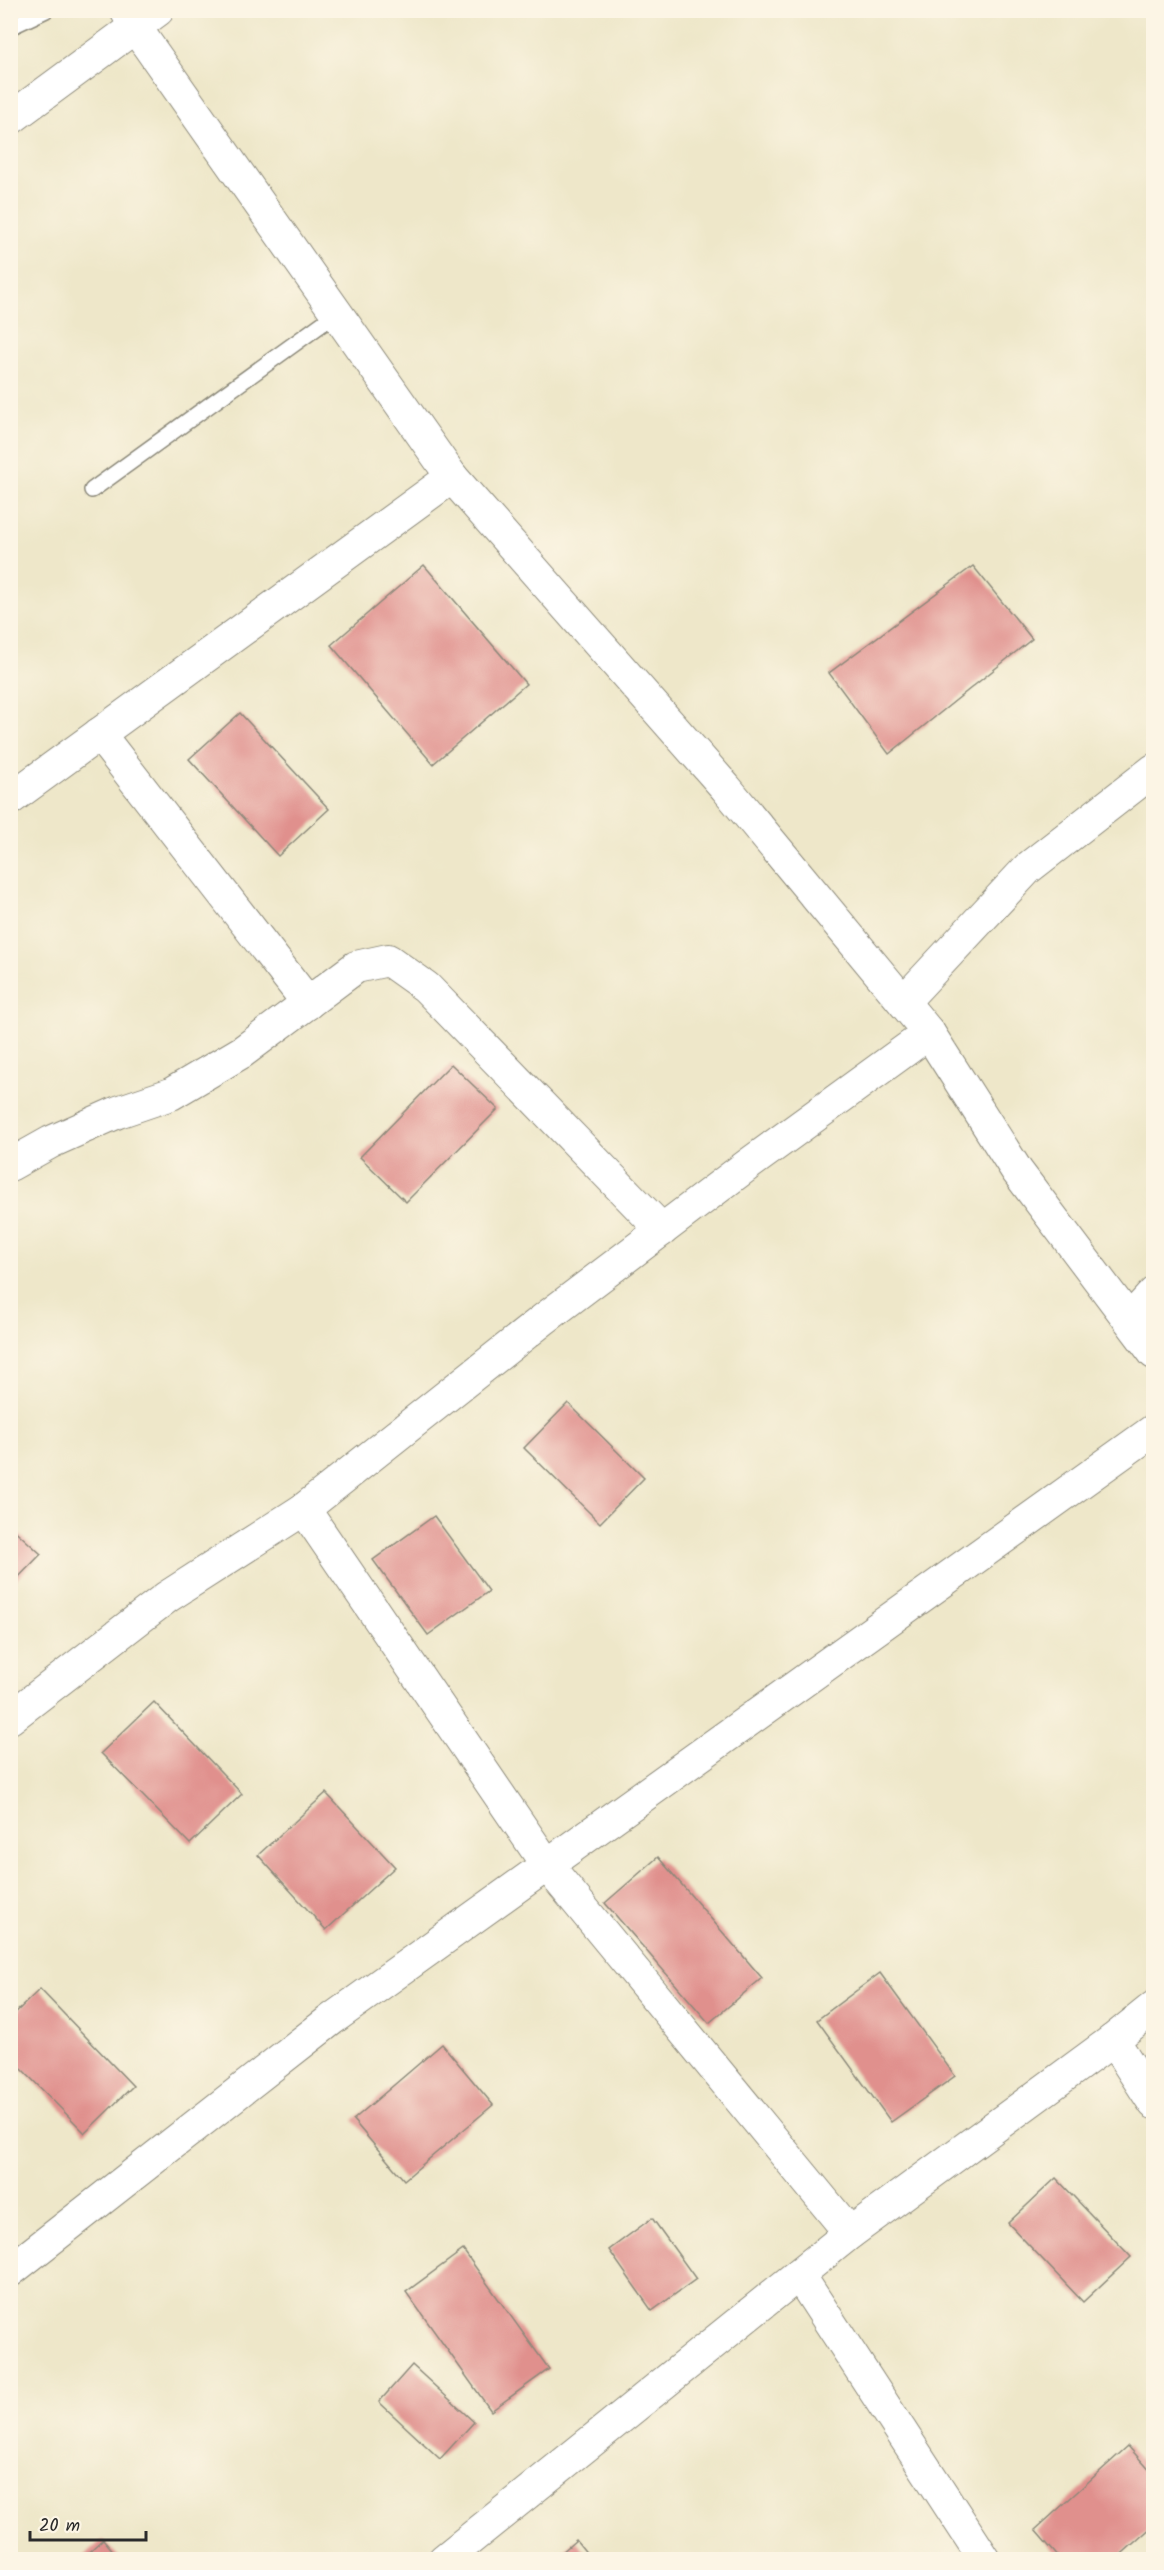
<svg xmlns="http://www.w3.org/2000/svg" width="1164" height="2570" viewBox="0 0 1164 2570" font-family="Kalam,sans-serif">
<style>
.building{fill:#e0908d}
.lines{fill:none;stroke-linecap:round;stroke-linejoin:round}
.lane-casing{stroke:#8c897a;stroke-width:18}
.street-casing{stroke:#8c897a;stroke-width:34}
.lane{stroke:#fff;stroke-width:15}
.street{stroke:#fff;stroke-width:32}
</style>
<rect width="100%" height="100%" fill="#fcf5e5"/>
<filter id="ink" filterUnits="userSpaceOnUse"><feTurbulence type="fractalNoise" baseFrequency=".0167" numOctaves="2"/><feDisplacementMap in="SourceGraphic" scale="12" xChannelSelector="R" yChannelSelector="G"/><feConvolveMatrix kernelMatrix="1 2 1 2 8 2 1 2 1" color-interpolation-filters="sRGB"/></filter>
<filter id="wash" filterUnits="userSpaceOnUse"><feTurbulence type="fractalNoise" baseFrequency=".008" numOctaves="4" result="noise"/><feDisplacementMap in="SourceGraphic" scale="24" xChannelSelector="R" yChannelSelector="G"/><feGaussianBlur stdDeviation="1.35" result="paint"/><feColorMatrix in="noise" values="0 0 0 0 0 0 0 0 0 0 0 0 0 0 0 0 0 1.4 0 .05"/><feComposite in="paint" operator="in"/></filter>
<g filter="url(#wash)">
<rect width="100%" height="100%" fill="#eee7c9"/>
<g id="blocks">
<g class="building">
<polygon points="424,565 526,684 433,764 331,645"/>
<polygon points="973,566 1032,639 889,754 829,673"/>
<polygon points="240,713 329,809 278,856 189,759"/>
<polygon points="451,1064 498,1109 406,1202 360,1157"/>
<polygon points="568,1403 644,1478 600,1523 524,1448"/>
<polygon points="434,1516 489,1591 428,1635 373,1560"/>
<polygon points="10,1526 41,1554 10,1586"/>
<polygon points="154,1702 242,1794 190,1844 101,1753"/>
<polygon points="326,1793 395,1867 326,1930 258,1855"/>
<polygon points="658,1857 762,1978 709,2023 605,1903"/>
<polygon points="880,1973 955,2076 891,2122 817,2020"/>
<polygon points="40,1989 133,2086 85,2133 10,2057 10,2018"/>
<polygon points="442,2044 493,2105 404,2180 353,2120"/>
<polygon points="1056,2178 1131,2257 1083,2302 1008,2223"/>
<polygon points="652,2218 696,2279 652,2311 609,2250"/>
<polygon points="463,2250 549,2369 491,2411 406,2292"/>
<polygon points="412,2365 474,2422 440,2459 379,2402"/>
<polygon points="1128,2446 1154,2475 1154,2525 1115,2560 1061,2560 1035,2530"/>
<polygon points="103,2539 121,2560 80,2560"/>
<polygon points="576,2540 592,2560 553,2560"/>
</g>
</g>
</g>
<g filter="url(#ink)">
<use href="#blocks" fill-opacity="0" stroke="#8c897a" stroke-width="1.5"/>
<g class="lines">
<defs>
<g id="lane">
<polyline points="10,27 46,10"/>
<polyline points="92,490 337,313"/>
</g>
<g id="street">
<polyline points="126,10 135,27 452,477 726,788 929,1033 1017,1171 1154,1353"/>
<polyline points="10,119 158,10"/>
<polyline points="99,734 308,1003"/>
<polyline points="10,799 452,477"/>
<polyline points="904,1001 1028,868 1154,770"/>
<polyline points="10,1165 51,1142 118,1112 171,1094 242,1052 356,967 388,960 426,987 662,1230"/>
<polyline points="1130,1319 1154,1293"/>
<polyline points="304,1509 547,1865 850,2233"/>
<polyline points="10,1718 167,1597 304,1509 544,1319 749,1164 929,1033"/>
<polyline points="1113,2040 1154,2103"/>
<polyline points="10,2271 332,2019 1154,1430"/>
<polyline points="799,2275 985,2560"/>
<polyline points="444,2560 850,2233 1113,2040 1154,2007"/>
</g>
</defs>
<use href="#lane" class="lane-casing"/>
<use href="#street" class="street-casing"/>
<use href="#lane" class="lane"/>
<use href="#street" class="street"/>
</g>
</g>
<rect width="1164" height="2570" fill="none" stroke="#fcf5e5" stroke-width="36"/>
<path d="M30 2531v9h116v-9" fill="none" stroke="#2b2b2b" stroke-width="3"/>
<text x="39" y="2531" font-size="18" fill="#2b2b2b" stroke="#fcf5e5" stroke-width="4.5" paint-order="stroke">20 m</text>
</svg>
